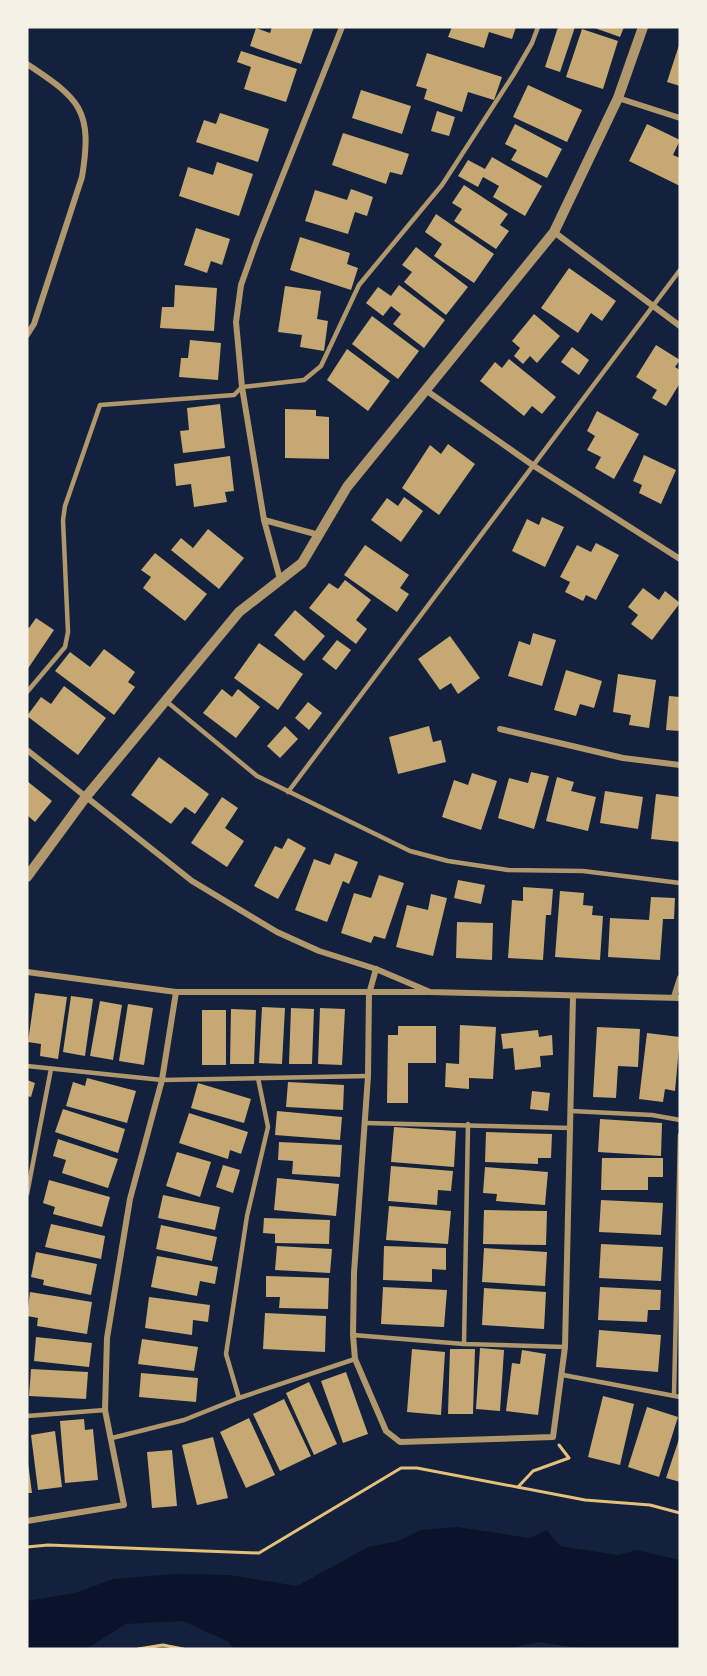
<svg xmlns="http://www.w3.org/2000/svg" width="707" height="1676" viewBox="0 0 707 1676" font-family="Arial,sans-serif">
<style>
.water{fill:#0b132b}
.building{fill:#c6a872}
.lines{fill:none;stroke-linecap:round;stroke-linejoin:round}
.path{stroke:#e5c07b;stroke-width:3}
.service{stroke:#b1986c;stroke-width:4.5}
.minor{stroke:#b1986c;stroke-width:6}
.tertiary{stroke:#b1986c;stroke-width:10}
</style>
<rect width="100%" height="100%" fill="#14213d"/>
<polygon class="water" points="457,1527 530,1538 547,1530 560,1546 618,1555 636,1550 680,1560 680,1649 587,1649 538,1642 507,1649 234,1649 229,1642 183,1621 126,1624 86,1649 27,1649 27,1601 75,1593 113,1579 175,1574 230,1575 297,1586 368,1547 398,1541 421,1530"/>
<g class="building">
<polygon points="272,27 314,27 301,64 250,46 256,28 270,33"/>
<polygon points="452,27 516,27 512,39 489,32 484,48 448,37"/>
<polygon points="558,27 575,27 560,72 545,67"/>
<polygon points="592,27 624,27 620,37"/>
<polygon points="582,29 618,41 603,89 566,77"/>
<polygon points="680,42 680,86 667,82"/>
<polygon points="241,51 297,69 286,102 244,89 251,67 237,62"/>
<polygon points="427,53 502,77 494,100 468,92 462,112 424,99 427,89 416,86"/>
<polygon points="528,85 582,110 567,142 513,117"/>
<polygon points="361,90 411,106 402,134 352,118"/>
<polygon points="437,111 455,117 449,136 431,131"/>
<polygon points="220,113 269,129 258,162 196,142 204,120 216,124"/>
<polygon points="515,124 562,149 547,178 511,160 517,150 505,144"/>
<polygon points="647,124 680,140 673,155 680,158 680,186 629,161"/>
<polygon points="343,133 409,154 402,175 390,172 386,184 332,165"/>
<polygon points="492,157 542,186 525,216 493,197 499,186 483,177 478,187 458,176 468,160 485,169"/>
<polygon points="217,162 253,174 239,216 179,196 188,167 213,175"/>
<polygon points="464,185 508,214 500,225 509,231 496,249 454,221 462,209 452,203"/>
<polygon points="351,189 373,197 367,216 355,212 348,234 305,221 315,190 347,200"/>
<polygon points="436,214 494,254 474,283 434,256 442,244 425,232"/>
<polygon points="196,228 230,239 222,265 211,261 207,273 184,265"/>
<polygon points="300,237 350,253 347,264 358,268 351,290 290,270"/>
<polygon points="416,247 468,287 446,315 404,282 412,272 402,265"/>
<polygon points="569,268 616,301 602,321 591,313 578,333 541,308"/>
<polygon points="175,285 217,288 214,331 160,328 162,307 174,307"/>
<polygon points="399,285 445,320 424,348 393,324 401,314 391,306 383,316 366,303 378,287 391,296"/>
<polygon points="285,286 321,291 317,319 328,321 324,351 300,347 302,335 278,332"/>
<polygon points="534,314 560,336 537,363 530,356 523,364 514,356 520,348 512,341"/>
<polygon points="372,316 419,351 398,379 352,344"/>
<polygon points="190,340 221,343 218,380 179,377 181,358 188,358"/>
<polygon points="656,345 680,360 675,367 680,370 680,383 666,406 652,398 657,390 636,377"/>
<polygon points="572,347 589,360 579,375 561,362"/>
<polygon points="347,349 390,381 368,411 327,380"/>
<polygon points="509,359 556,397 542,414 532,406 524,416 480,381 495,362 502,368"/>
<polygon points="220,404 225,448 183,453 180,431 189,430 187,408"/>
<polygon points="285,409 316,410 316,416 329,417 329,459 285,458"/>
<polygon points="597,411 639,434 614,479 595,468 601,457 587,450 595,436 587,431"/>
<polygon points="448,444 475,464 439,515 402,488 430,445 441,454"/>
<polygon points="644,455 676,470 661,504 639,493 642,485 633,481"/>
<polygon points="230,456 234,491 225,492 227,502 194,507 191,484 176,486 174,464"/>
<polygon points="404,497 423,511 401,542 371,520 387,498 398,506"/>
<polygon points="542,517 564,527 545,567 512,551 527,519 539,525"/>
<polygon points="208,529 244,558 219,589 171,550 181,538 193,548"/>
<polygon points="596,543 619,555 596,600 586,595 583,601 565,592 570,582 560,577 577,545 591,552"/>
<polygon points="365,545 409,575 400,588 409,594 397,612 344,575"/>
<polygon points="155,553 207,594 185,621 143,588 151,577 141,570"/>
<polygon points="345,580 371,600 356,620 367,629 356,644 309,608 329,583 338,589"/>
<polygon points="643,588 659,600 665,591 680,603 652,640 631,624 638,615 628,607"/>
<polygon points="295,610 325,636 304,661 274,635"/>
<polygon points="36,618 54,630 27,670 27,627 29,628"/>
<polygon points="533,633 556,640 542,686 508,676 519,641 530,645"/>
<polygon points="450,636 480,678 458,694 451,683 440,690 418,659"/>
<polygon points="337,640 351,650 336,670 322,659"/>
<polygon points="259,643 303,674 278,710 234,678"/>
<polygon points="104,649 135,672 128,682 135,687 114,715 55,671 70,652 90,667"/>
<polygon points="566,670 602,681 594,708 580,704 576,716 554,710"/>
<polygon points="618,674 656,680 649,728 629,725 631,715 613,712"/>
<polygon points="64,686 106,718 78,755 27,716 41,697 51,704"/>
<polygon points="222,689 232,697 238,689 260,707 236,738 203,713"/>
<polygon points="669,696 680,697 680,731 666,730"/>
<polygon points="308,702 322,713 309,730 295,718"/>
<polygon points="285,726 298,739 280,758 267,746"/>
<polygon points="429,726 433,742 441,740 446,762 398,774 389,737"/>
<polygon points="159,757 209,794 195,814 185,807 171,824 131,795"/>
<polygon points="531,772 549,776 534,829 498,818 509,778 528,783"/>
<polygon points="472,773 497,781 481,830 442,817 454,780 468,785"/>
<polygon points="557,777 574,782 571,791 596,797 588,831 546,821"/>
<polygon points="27,781 52,801 35,822 27,815"/>
<polygon points="605,791 643,797 638,829 600,823"/>
<polygon points="656,794 680,797 680,842 651,839"/>
<polygon points="222,797 238,808 225,828 244,841 227,867 191,843"/>
<polygon points="288,838 306,848 278,899 254,886 275,846 282,849"/>
<polygon points="335,853 358,862 349,884 343,881 327,922 295,910 314,859 330,865"/>
<polygon points="379,875 404,883 385,939 374,936 371,943 341,933 354,893 371,898"/>
<polygon points="458,880 485,885 481,904 454,898"/>
<polygon points="523,887 553,889 551,915 546,915 543,960 508,958 512,900 523,901"/>
<polygon points="560,891 584,893 583,905 593,906 592,915 603,916 600,960 555,957"/>
<polygon points="431,894 447,898 433,956 396,947 407,905 428,910"/>
<polygon points="651,897 675,898 674,919 663,919 660,960 608,957 610,918 649,920"/>
<polygon points="457,922 493,923 492,960 456,958"/>
<polygon points="35,993 67,997 58,1059 40,1056 41,1044 28,1042"/>
<polygon points="71,996 93,999 85,1056 63,1052"/>
<polygon points="100,1001 122,1005 113,1060 90,1056"/>
<polygon points="128,1004 153,1008 144,1065 119,1061"/>
<polygon points="262,1007 285,1008 282,1064 259,1063"/>
<polygon points="291,1008 314,1009 312,1064 289,1064"/>
<polygon points="320,1008 345,1009 342,1065 318,1064"/>
<polygon points="231,1009 256,1010 254,1064 230,1064"/>
<rect x="202" y="1010" width="24" height="55"/>
<polygon points="460,1025 496,1027 493,1079 469,1078 469,1089 445,1087 446,1063 459,1064"/>
<polygon points="398,1026 436,1026 436,1063 408,1063 408,1103 387,1103 388,1035 398,1035"/>
<polygon points="597,1027 640,1029 638,1067 618,1066 616,1098 593,1097"/>
<polygon points="538,1030 539,1037 552,1035 553,1055 540,1056 541,1067 515,1070 513,1048 503,1049 501,1034"/>
<polygon points="647,1033 680,1037 675,1091 665,1089 663,1102 639,1099"/>
<polygon points="87,1078 136,1091 127,1123 66,1106 73,1082 85,1086"/>
<polygon points="27,1080 35,1083 31,1097 27,1096"/>
<polygon points="288,1082 344,1085 343,1110 286,1107"/>
<polygon points="198,1083 251,1099 244,1123 191,1108"/>
<polygon points="532,1091 550,1093 548,1111 530,1109"/>
<polygon points="63,1109 125,1129 118,1153 55,1132"/>
<polygon points="277,1111 342,1117 340,1140 275,1135"/>
<polygon points="189,1113 248,1132 241,1154 230,1150 228,1159 179,1143"/>
<polygon points="600,1119 662,1123 661,1156 598,1152"/>
<polygon points="394,1127 456,1131 454,1167 391,1162"/>
<polygon points="486,1132 552,1134 551,1158 538,1158 538,1164 485,1162"/>
<polygon points="58,1139 118,1159 108,1188 62,1173 66,1160 53,1156"/>
<polygon points="279,1142 342,1145 340,1177 292,1174 293,1161 278,1160"/>
<polygon points="177,1152 211,1162 200,1197 166,1186"/>
<polygon points="602,1158 663,1158 663,1177 648,1177 648,1190 601,1190"/>
<polygon points="223,1165 240,1170 233,1193 216,1187"/>
<polygon points="391,1166 453,1171 451,1191 438,1190 437,1205 388,1201"/>
<polygon points="485,1167 548,1172 545,1205 496,1201 497,1194 483,1193"/>
<polygon points="277,1178 339,1184 336,1216 274,1210"/>
<polygon points="49,1180 110,1197 102,1227 53,1214 55,1207 43,1203"/>
<polygon points="163,1195 220,1207 215,1230 158,1218"/>
<polygon points="601,1200 663,1203 661,1235 599,1232"/>
<polygon points="389,1206 451,1211 448,1244 386,1240"/>
<polygon points="484,1210 547,1211 546,1245 483,1244"/>
<polygon points="264,1218 330,1220 329,1244 275,1243 275,1234 263,1233"/>
<polygon points="51,1224 105,1236 101,1259 45,1247"/>
<polygon points="161,1225 217,1237 212,1261 156,1249"/>
<polygon points="601,1244 663,1247 661,1281 599,1278"/>
<polygon points="277,1246 332,1249 330,1273 275,1270"/>
<polygon points="384,1246 446,1248 446,1270 432,1269 432,1282 383,1280"/>
<polygon points="484,1248 547,1252 545,1286 482,1282"/>
<polygon points="36,1252 97,1264 91,1295 43,1285 44,1280 31,1277"/>
<polygon points="157,1256 218,1267 215,1284 200,1281 197,1296 151,1287"/>
<polygon points="266,1276 329,1278 328,1309 279,1308 280,1297 266,1297"/>
<polygon points="383,1287 447,1290 444,1327 381,1324"/>
<polygon points="600,1287 661,1290 660,1310 648,1310 647,1322 598,1320"/>
<polygon points="484,1288 546,1292 544,1329 482,1325"/>
<polygon points="30,1292 92,1302 87,1334 37,1326 38,1318 27,1316"/>
<polygon points="149,1297 210,1305 208,1322 193,1320 192,1335 145,1328"/>
<polygon points="265,1313 326,1316 325,1352 263,1349"/>
<polygon points="599,1330 661,1335 658,1372 596,1367"/>
<polygon points="36,1337 92,1343 89,1367 34,1361"/>
<polygon points="142,1339 198,1347 194,1371 138,1364"/>
<polygon points="480,1348 504,1350 500,1411 476,1409"/>
<polygon points="412,1349 445,1352 441,1415 407,1412"/>
<polygon points="450,1349 475,1349 473,1414 448,1414"/>
<polygon points="522,1350 546,1354 538,1415 506,1411 512,1363 520,1364"/>
<polygon points="31,1369 88,1372 86,1399 29,1396"/>
<polygon points="346,1372 368,1434 343,1443 321,1381"/>
<polygon points="141,1373 198,1378 196,1402 139,1397"/>
<polygon points="309,1382 337,1444 314,1455 286,1393"/>
<polygon points="603,1396 634,1404 620,1465 588,1457"/>
<polygon points="284,1399 311,1456 280,1471 253,1414"/>
<polygon points="647,1407 678,1417 659,1477 628,1467"/>
<polygon points="249,1418 275,1475 246,1488 220,1432"/>
<polygon points="84,1419 85,1430 93,1429 98,1480 65,1483 60,1421"/>
<polygon points="55,1431 62,1487 38,1490 31,1435"/>
<polygon points="680,1436 680,1482 666,1478"/>
<polygon points="213,1437 228,1498 197,1505 182,1445"/>
<polygon points="172,1450 177,1506 152,1508 147,1452"/>
<polygon points="27,1455 32,1493 27,1493"/>
</g>
<g class="lines">
<g class="path">
<polyline points="518,1487 533,1471 569,1458 559,1445"/>
<polyline points="27,1547 48,1545 259,1553 401,1468 417,1468 585,1500 650,1505 680,1513"/>
<polyline points="138,1649 163,1645 183,1649"/>
</g>
<g class="service">
<polyline points="27,692 65,647 68,632 63,520 65,506 100,405 234,395 242,387 304,380 321,366 359,285 442,185 514,74 532,43 538,27"/>
<polyline points="166,701 257,776 410,851 448,861 508,870 583,871 680,883"/>
<polyline points="288,792 680,270"/>
<polyline points="27,1066 162,1080 368,1076"/>
<polyline points="571,1111 652,1115 680,1120"/>
<polyline points="365,1123 571,1128"/>
<polyline points="27,1194 51,1069"/>
<polyline points="353,1335 464,1344 565,1347"/>
<polyline points="464,1344 468,1124"/>
<polyline points="563,1375 680,1397"/>
<polyline points="674,1395 680,1135"/>
<polyline points="239,1398 226,1354 247,1216 268,1127 258,1078"/>
<polyline points="27,1416 105,1410"/>
<polyline points="112,1438 184,1420 239,1398 355,1359"/>
</g>
<g class="minor">
<path d="M27,64C80,99 93,110 82,177L34,324L27,335"/>
<polyline points="618,98 680,118"/>
<polyline points="554,232 680,326"/>
<polyline points="427,391 534,466 680,559"/>
<polyline points="264,520 319,535"/>
<polyline points="280,579 264,520 242,387 236,322 241,285 257,240 342,27"/>
<polyline points="500,729 623,758 680,765"/>
<polyline points="27,750 192,881 277,932 319,951 376,969 430,992 680,998"/>
<polyline points="376,969 369,994 368,1076 354,1273 353,1335 355,1359 386,1431 400,1442 553,1437 565,1347 573,997"/>
<polyline points="27,972 176,992 427,992"/>
<polyline points="674,997 680,978"/>
<polyline points="27,1521 124,1505 105,1410 107,1338 130,1199 162,1080 176,992"/>
</g>
<polyline class="tertiary" points="27,877 85,798 239,612 302,563 347,487 554,232 618,98 643,27"/>
</g>
<rect width="707" height="1676" fill="none" stroke="#f6f1e7" stroke-width="57"/>
</svg>
